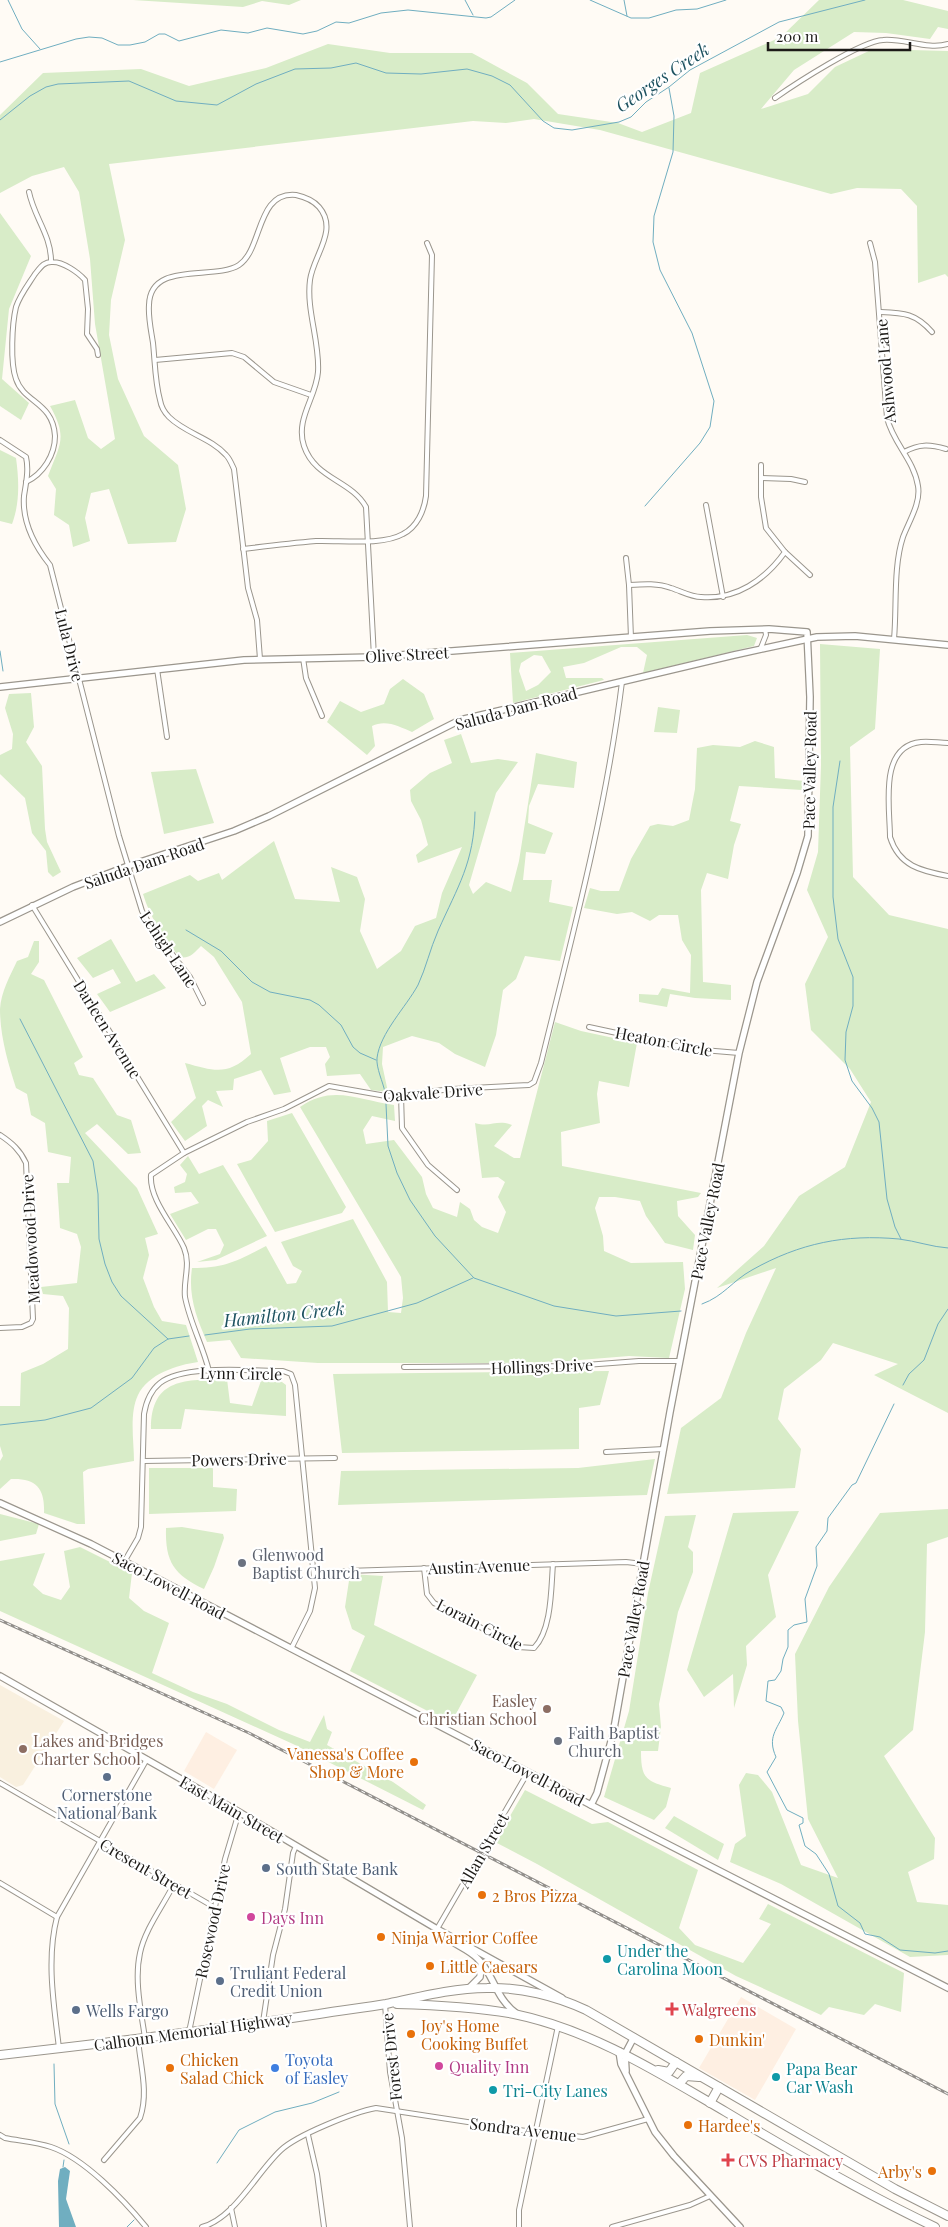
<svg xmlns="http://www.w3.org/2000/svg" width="948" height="2227" viewBox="0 0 948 2227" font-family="'Playfair Display',serif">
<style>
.commercial{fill:#feefe2}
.built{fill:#f9f0df}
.green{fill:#d8ecc8;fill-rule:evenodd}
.water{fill:#70aec0}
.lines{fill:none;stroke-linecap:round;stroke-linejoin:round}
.stream{stroke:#70aec0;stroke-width:1}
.street-casing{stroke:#9b968d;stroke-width:6}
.secondary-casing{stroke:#9b968d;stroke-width:8}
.highway-casing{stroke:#9b968d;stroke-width:10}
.street{stroke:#fff;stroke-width:4}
.secondary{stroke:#fff;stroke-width:5.5}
.highway{stroke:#fff;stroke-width:8}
.rail-casing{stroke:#928f8b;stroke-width:3}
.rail{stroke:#fff;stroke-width:1;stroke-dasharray:4;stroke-linecap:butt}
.worship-dot{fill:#6b7280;stroke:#fff;stroke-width:2}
.education-dot{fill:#8d6e63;stroke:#fff;stroke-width:2}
.food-dot{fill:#e8710a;stroke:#fff;stroke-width:2}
.service-dot{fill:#5c6f8a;stroke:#fff;stroke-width:2}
.hotel-dot{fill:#d1479c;stroke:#fff;stroke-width:2}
.culture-dot{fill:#0f9aa8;stroke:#fff;stroke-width:2}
.health-dot{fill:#e0444e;stroke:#fff;stroke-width:2}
.shop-dot{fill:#3f7fe0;stroke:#fff;stroke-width:2}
.labels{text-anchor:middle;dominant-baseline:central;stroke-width:4.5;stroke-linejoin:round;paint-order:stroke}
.street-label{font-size:16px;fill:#1d1b18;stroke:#fff}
.worship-label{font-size:16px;fill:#5b616d;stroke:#fff;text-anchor:start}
.education-label{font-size:16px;fill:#785e54;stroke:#fff;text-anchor:end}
.food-label{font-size:16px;fill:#c56008;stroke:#fff;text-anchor:start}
.service-label{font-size:16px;fill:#4e5e75;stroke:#fff;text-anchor:start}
.hotel-label{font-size:16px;fill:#b23c85;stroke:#fff;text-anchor:start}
.culture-label{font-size:16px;fill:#0d838f;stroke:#fff;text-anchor:start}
.health-label{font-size:16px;fill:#be3a42;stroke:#fff;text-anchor:start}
.shop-label{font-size:16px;fill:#366cbe;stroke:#fff;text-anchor:start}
.water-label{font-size:18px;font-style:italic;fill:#1d5260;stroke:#fff}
</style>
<rect width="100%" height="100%" fill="#fffbf5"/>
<g class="commercial">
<polygon points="206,1732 237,1750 214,1789 184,1771"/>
<polygon points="741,1997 796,2029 755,2100 699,2068"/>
</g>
<polygon class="built" points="0,1685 64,1721 23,1785 16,1787 0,1777"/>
<g class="green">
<polygon points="133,0 301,0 289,5 262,1 243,7"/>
<path d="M819,0H903L948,11V29L938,27L930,39L886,33L854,32L794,70L761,109L808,94L835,67L873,49L948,51V277L945,274L918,283L917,206L901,189L857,188L831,194L600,130L534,119L506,123L473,121L109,164L125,240L111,300L109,335L118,379L144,436L178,465L186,509L176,542L128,544L109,489L91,493L85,518L90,541L73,547L69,525L54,515L56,489L48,476C60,444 68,438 50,406L75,400L88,438L101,449L115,439L95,324L90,259L79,192L64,167L32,176L0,193V115L43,73L141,69L189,86L266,68L328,44L390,53H472L527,83L558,114L618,123L642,132L691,113L700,73L781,37Z"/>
<polygon points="0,213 31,256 9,309 2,379 29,403 21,420 0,406"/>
<path d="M0,450L16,458C19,480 20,503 12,524L0,521Z"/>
<path d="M747,635L757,638L754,646L643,673L647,655L637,647H621L584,663L563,667L566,678H602L604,680L513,703L510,653ZM534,655L542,656L551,672L538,685L526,691L519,671L521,663Z"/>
<polygon points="820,644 880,649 875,729 850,747 853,877 889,915 948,929 948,1413 874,1375 898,1364 833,1343 821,1360 784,1389 778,1419 801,1449 795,1488 667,1494 681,1428 721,1398 746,1333 776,1268 717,1288 764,1246 799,1196 845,1167 871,1102 850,1069 811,1030 805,984 828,937 807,890 818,852 821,765"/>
<path d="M403,679L424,694L434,719L412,732C400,727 386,719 372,726L375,746L367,755L327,722L340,701L361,712L384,704L390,689Z"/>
<polygon points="31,693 34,727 26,742 42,766 45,829 47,842 61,872 53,877 48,872 46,851 32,833 25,798 0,774 0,755 12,749 13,734 5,708 9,694"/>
<polygon points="658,707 680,710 677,733 654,732"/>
<path d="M461,734L471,763L498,759L518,762L496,793L469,885L473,894L486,882L511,892L519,861L536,753L577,762L574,788L538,784L529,806L528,823L553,833L545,854L526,852L523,880H552L549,902L573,907L560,961L525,956L516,979L503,990L496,1035L485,1067L455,1054L439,1043L412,1036L383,1047L382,1064L388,1092L371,1090L360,1074L327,1076L325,1064L330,1057L326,1047H310L280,1058L291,1092L274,1095L261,1070L234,1079L233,1090L216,1091L223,1107L208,1100L202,1106L207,1126L185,1141L171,1122L196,1098L185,1063C215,1071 227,1076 251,1054L242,1002L214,957L201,946C194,953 190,959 179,957C164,937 150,918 143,894L190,875L198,881L219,873L222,880L274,841L295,899L340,902L331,867L357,877L365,899L360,931L377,969L401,951L415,926L436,918L442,893L462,847L418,863L416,855L428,845L421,820L411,801L410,790L430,773L452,763L444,740Z"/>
<polygon points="755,741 774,747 775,778 804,781 802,790 739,786 730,821 741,824 734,845 728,879 707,873 701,890 703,982 731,985 731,1000 695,998 670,994 667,1007 639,1002 639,994 658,995 662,988 690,993 691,955 682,940 678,915 659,915 650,921 632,912 617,914 584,908 590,888 601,891 619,891 631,859 650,826 658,824 673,826 689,820 695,789 697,748 713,745 740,747"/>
<polygon points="196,769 214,823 164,834 151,772"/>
<polygon points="111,939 136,982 154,974 166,988 110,1012 97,994 121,983 113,969 93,978 77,958"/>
<path d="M34,941H39V962L31,974L44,980L83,1057L74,1063L79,1075L93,1078L117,1115L131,1120L141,1153L128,1154L97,1124L85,1133L137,1188L158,1234L145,1238L149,1255L143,1278L154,1307L162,1321L186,1325L198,1362C177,1365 148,1374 138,1395C129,1414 134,1441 134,1461L88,1469L83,1472L85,1524H77L44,1513C45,1488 36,1478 11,1479L0,1489V1461L3,1456L0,1446V1406H20L21,1373L43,1364L68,1349L69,1308L63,1296L43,1294L41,1287L77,1283L81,1247L77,1234L60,1228L57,1183H69L71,1157L48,1152L45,1123L31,1115L27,1094L16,1088C8,1063 0,1036 0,1009C1,992 10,976 17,961L28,957Z"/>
<path d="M555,1022L581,1031L637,1043L629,1087L599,1081L597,1094L600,1123L561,1132L562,1166L701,1193L698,1197L677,1201L678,1216L695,1235L693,1250L665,1243L646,1216L640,1201L615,1197H599L595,1208L603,1236L604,1251L631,1263L683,1262L685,1289L669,1358L629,1356L555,1362L484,1363H318L241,1358L230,1340L207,1342C196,1317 188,1295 192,1268C225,1268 237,1261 266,1246L287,1284L296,1283L302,1271L293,1266L281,1242L353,1219L387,1282L388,1312L401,1313L403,1298L401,1277L300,1107C332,1084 359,1100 394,1105L395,1121L372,1116L363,1130L366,1144L394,1140L422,1177L426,1194L433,1208L457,1217L460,1202L470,1209L474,1220L482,1227L498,1233L506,1212L498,1197L505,1182L498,1177L482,1178L475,1123C491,1128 496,1119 512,1125L494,1146L514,1158H520Z"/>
<polygon points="292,1113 346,1207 342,1213 275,1232 237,1164 251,1160 268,1141 267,1121"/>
<polygon points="188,1156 199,1174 223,1165 267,1236 216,1260 197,1262 220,1254 224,1245 216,1229 208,1229 186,1240 170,1214 199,1203 191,1192 175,1193 174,1187 185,1182 187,1174 180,1165"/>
<polygon points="609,1371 600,1405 579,1408 579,1449 342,1453 333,1374"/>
<path d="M262,1378L278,1379L286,1385V1416L185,1409L181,1429H151C151,1377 186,1380 227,1379L230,1403L252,1406Z"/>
<polygon points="655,1459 647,1495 338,1505 341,1471 578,1468"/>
<polygon points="149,1468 213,1468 213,1487 237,1489 236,1511 149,1514"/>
<polygon points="948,1509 948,1537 927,1544 925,1632 913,1730 884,1756 935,1838 934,1859 908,1872 917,1902 948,1905 948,1955 910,1957 781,1884 730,1862 735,1844 746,1836 739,1785 746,1773 758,1775 772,1792 801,1865 838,1878 808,1819 798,1721 795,1654 829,1587 880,1513"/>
<polygon points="799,1511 768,1575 776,1617 746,1646 747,1665 734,1708 733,1674 704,1697 687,1670 733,1513"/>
<polygon points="0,1514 39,1524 36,1534 0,1541"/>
<path d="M696,1515L688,1547L693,1552V1572L678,1612L659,1704L661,1727L658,1751H641C641,1779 646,1781 671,1788L666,1807L654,1820L604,1797L629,1711L648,1593L665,1516Z"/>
<path d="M182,1527L223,1534L224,1538L214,1567L204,1589C174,1575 165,1562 166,1528Z"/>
<polygon points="80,1547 132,1573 129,1598 144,1611 169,1623 152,1673 193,1692 227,1704 279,1730 310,1742 324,1715 327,1729 332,1732 327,1745 393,1782 426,1805 423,1810 293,1744 0,1611 0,1561 45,1553 33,1585 43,1594 61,1600 70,1587 64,1551"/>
<polygon points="350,1574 383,1576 374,1625 477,1675 451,1723 350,1671 365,1636 352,1629 345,1607"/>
<polygon points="525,1790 592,1824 608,1822 698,1870 679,1928 695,1945 743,1963 771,1924 759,1919 768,1904 904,1973 901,2012 875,2004 864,2015 829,2007 821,2015 736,1976 537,1864 495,1842"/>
<polygon points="674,1816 724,1844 718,1860 665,1828"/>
</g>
<polygon class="water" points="65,2167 70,2171 66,2199 76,2227 59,2227 58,2181 60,2169"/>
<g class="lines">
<g class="stream">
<polyline points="8,0 22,29 40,49"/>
<polyline points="465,0 473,15"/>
<polyline points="590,0 631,18 649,18 676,10 697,9 726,0"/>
<polyline points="624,0 627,16"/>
<polyline points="0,62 76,39 89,37 102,38 118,45 130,45 145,42 159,34 165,34 179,41 221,30 248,33 267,28 303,34 317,31 336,22 349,23 381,13 408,10 486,18 491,17 515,0"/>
<polyline points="0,120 30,96 46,87 58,84 129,81 176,101 217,105 256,84 295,69 331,68 356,63 386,73 421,74 467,69 492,76 510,85 543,121 554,128 572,130 619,122 631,117 646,102 669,87 690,70 779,22 865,0"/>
<polyline points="645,506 700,443 710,427 714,401 692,333 660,270 653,242 654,216 673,152 674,116 669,88"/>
<polyline points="0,651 3,671"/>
<polyline points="840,761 833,807 833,897 838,939 853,977 853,1006 846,1032 845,1060 852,1081 872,1108 879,1122 887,1199 895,1227 901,1239"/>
<polyline points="186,930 221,951 252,982 270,992 310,1000 319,1005 341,1025 353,1047 360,1053 376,1060"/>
<polyline points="20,1019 93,1161 98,1194 99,1239 105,1264 112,1282 121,1296 168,1339"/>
<path d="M385,1092C383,1082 376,1068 377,1058C380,1033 406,1007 418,985C426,968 430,949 438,931C458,886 474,863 475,812"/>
<polyline points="386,1104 388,1146 397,1173 410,1200 435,1236 474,1278 554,1306 616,1316 681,1311"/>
<path d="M702,1304C724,1296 732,1281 752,1270C800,1243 845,1234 899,1239C916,1241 932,1247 948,1248"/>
<polyline points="205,1335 250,1329 332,1326 417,1303 473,1278"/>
<polyline points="903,1385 909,1374 924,1360 938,1324 948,1309"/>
<path d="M894,1404L856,1483L852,1485L828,1518L827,1531L816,1547L817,1566L805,1599L807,1622L794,1625L788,1630V1647L783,1659L781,1671L775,1680L768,1681L766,1701L781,1707L784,1713C777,1730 767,1737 776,1757L767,1772L787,1810L803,1818V1823L799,1825L805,1846L816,1854L829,1874L838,1906L860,1923L865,1934L880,1937L900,1950L935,1953L948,1951"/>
<polyline points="0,1425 45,1420 91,1408 132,1378 154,1348 168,1339 189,1336"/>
<polyline points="54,2064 55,2104 69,2144"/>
<polyline points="217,2163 239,2130 275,2112 312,2103 339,2092"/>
<polyline points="63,2167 64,2160"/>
<polyline points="127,2227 134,2220"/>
</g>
<defs>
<g id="street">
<path d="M775,98C795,84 861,41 883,40C904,38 927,50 948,44"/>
<path d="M29,192C34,217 51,235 51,261"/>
<path d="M870,243L875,262L887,418C893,443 914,460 918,486C921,503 909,521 903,537C893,567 897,607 894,639"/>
<path d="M879,312C904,313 915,313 932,332"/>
<polyline points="155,360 232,353 244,357 274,382 311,395"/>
<path d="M0,440L26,457C29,470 26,483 24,496C22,522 34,545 50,565L119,836L142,911L151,927L190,977L203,1003"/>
<path d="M904,452C919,444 929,444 946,449"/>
<polyline points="761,478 791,479 805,482"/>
<path d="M26,482C43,474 55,455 55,436C53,402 24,403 16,379C10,363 12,324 16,307C20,295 28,285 35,274C40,268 44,261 53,262C63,262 78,272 85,280L88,309L87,334L97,349L98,355"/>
<polyline points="706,505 723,597"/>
<path d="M243,549C267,546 292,543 316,541C340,540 382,546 403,534C417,527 424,511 426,496L432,255L427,243"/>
<polyline points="785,552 810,575"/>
<polyline points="626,558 629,585 631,638"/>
<path d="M629,585C644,584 658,583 671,588C681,591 691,597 701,597C736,600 765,580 785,552L766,528L761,497V465"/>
<polyline points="760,650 766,635 765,629"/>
<polyline points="303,658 306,678 322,716"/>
<path d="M260,659L257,620L248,588L234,469C232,465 230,459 226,455C211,438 185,433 169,417C165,413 161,406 160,400C155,382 155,362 153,343C151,330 148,317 149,305C150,260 214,281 239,265C263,249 256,191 296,195C305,197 313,200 319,207C339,230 313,256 310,280C306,310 320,342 318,372C316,398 295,419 304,446C315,479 351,480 366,507L374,657"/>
<polyline points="157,669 167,737"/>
<path d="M948,743C939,743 930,741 921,742C878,746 890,808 890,837C899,866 921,871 948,876"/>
<polyline points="32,905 184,1153"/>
<polyline points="589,1027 691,1049 739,1053"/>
<polyline points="401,1095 402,1128 428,1165 457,1190"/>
<path d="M0,1135C12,1143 20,1150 26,1163L33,1319L31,1323L22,1327L0,1328"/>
<polyline points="404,1367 572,1366 639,1361 680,1361"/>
<path d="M209,1371C203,1346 190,1323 185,1297C183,1280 191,1265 184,1248C175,1227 149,1200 151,1175L184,1153L247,1122L284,1109L329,1086L386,1096L453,1089L529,1085L534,1082L541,1063C572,937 606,811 622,682"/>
<polyline points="606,1452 664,1449"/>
<polyline points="144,1461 335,1458"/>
<path d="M124,1562L138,1538L141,1527L144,1414C146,1402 150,1391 160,1383C184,1364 251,1371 283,1371L291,1374L295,1385L315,1588L310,1611L291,1649"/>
<path d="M424,1568L427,1594L434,1603L518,1647L534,1648C552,1630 551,1588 553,1564"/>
<polyline points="315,1572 626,1562 643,1564"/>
<polyline points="0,1783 214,1907"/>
<polyline points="0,1883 57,1917"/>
<polyline points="437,1929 528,1772"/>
<polyline points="385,2004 390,2072 402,2138 410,2227"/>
<polyline points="263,2022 273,1955 285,1909 293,1853 296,1846"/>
<polyline points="189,2032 225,1859 239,1812"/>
<path d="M145,2038C141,2011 134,1980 140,1953C145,1929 163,1906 174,1884"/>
<path d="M59,2048C54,2006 46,1959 57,1917L147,1759"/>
<path d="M0,2135L5,2138C20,2141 36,2142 51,2147C84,2158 124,2200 146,2227"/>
<polyline points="308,2135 317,2174 324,2227"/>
<path d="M104,2160L140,2118C149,2092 140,2065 138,2039"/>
<polyline points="231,2208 235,2227"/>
<path d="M202,2227C235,2218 256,2173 281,2150C297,2135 354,2112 376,2108L526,2131L583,2137L648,2119"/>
<polyline points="519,2227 519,2210 558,2026"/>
<polyline points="612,2227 690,2205 710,2196"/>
</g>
<g id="secondary">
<polyline points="0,687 244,660 374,657 710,631 769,629 807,632 810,697 808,836 797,873 757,982 739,1053 670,1412 613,1734 597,1793 591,1805"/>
<polyline points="0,922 73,887 128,866 234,831 269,816 460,720 734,655 817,637 855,636 948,645"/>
<polyline points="0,1503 91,1544 591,1805 948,1988"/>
<polyline points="0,1676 239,1812 437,1929 562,1998"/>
<path d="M442,1934C452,1944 467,1948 477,1958C495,1975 494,1997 517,2014"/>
<polyline points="469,1988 480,1977 481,1965"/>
<polyline points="619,2051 621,2064 655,2132 674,2156 740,2227"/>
<polyline points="626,2071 625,2054 634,2037"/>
</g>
<g id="highway">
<path d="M397,2004C436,2005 476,2007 514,2014C592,2030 659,2073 726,2112C794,2153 863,2193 935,2227"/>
<path d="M0,2055C107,2043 213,2030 319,2014C341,2010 364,2008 386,2004C419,1997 453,1988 487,1988C520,1987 556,1996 586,2010L895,2189L948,2216"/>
<polyline points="658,2070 669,2072 676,2062"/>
<polyline points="679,2084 686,2076 699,2077"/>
<polyline points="710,2103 719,2087"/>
</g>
</defs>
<use href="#street" class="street-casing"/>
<use href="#secondary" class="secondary-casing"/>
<use href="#highway" class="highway-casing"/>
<use href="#street" class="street"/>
<use href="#secondary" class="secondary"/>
<use href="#highway" class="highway"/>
<defs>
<polyline id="rail" points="0,1620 249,1733 948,2094"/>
</defs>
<use href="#rail" class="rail-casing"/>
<use href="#rail" class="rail"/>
</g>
<g class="worship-dot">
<circle cx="242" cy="1563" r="5"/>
<circle cx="558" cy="1741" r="5"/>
</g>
<g class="education-dot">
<circle cx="547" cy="1709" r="5"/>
<circle cx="23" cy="1749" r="5"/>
</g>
<g class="food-dot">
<circle cx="414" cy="1762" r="5"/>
<circle cx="482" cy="1895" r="5"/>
<circle cx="381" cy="1937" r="5"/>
<circle cx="430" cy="1966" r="5"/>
<circle cx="411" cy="2034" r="5"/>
<circle cx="699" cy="2039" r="5"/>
<circle cx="170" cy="2068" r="5"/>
<circle cx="688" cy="2125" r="5"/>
<circle cx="932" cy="2171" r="5"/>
</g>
<g class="service-dot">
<circle cx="107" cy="1777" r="5"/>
<circle cx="266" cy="1868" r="5"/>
<circle cx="220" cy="1981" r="5"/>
<circle cx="76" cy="2010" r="5"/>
</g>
<g class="hotel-dot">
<circle cx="251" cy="1917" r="5"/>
<circle cx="439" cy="2066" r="5"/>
</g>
<g class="culture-dot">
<circle cx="607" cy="1959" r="5"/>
<circle cx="776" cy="2077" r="5"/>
<circle cx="493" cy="2090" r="5"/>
</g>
<g class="health-dot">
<path d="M669.5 2001.5h5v5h5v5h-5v5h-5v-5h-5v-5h5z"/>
<path d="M725.5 2152.5h5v5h5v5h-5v5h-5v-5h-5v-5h5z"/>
</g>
<circle class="shop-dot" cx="275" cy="2068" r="5"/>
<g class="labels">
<g class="street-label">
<text transform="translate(885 371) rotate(-95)">Ashwood Lane</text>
<text transform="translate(70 645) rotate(76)">Lula Drive</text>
<text transform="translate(407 654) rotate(-3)">Olive Street</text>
<text transform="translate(516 708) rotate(-15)">Saluda Dam Road</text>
<text transform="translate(809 770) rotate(-89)">Pace Valley Road</text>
<text transform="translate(144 863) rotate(-19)">Saluda Dam Road</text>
<text transform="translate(169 949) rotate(56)">Lehigh Lane</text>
<text transform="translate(108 1029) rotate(58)">Darleen Avenue</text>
<text transform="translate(664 1041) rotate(11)">Heaton Circle</text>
<text transform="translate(433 1092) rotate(-4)">Oakvale Drive</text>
<text transform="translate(707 1221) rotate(-79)">Pace Valley Road</text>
<text transform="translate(30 1239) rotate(-93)">Meadowood Drive</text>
<text transform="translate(542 1366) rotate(-2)">Hollings Drive</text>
<text transform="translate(241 1373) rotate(1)">Lynn Circle</text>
<text transform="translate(239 1459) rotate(-1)">Powers Drive</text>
<text transform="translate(479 1566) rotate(-2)">Austin Avenue</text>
<text transform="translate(169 1585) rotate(28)">Saco Lowell Road</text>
<text transform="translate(633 1619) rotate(-80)">Pace Valley Road</text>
<text transform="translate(480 1624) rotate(27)">Lorain Circle</text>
<text transform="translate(528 1772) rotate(28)">Saco Lowell Road</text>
<text transform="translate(232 1809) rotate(30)">East Main Street</text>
<text transform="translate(483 1850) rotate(-60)">Allan Street</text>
<text transform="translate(146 1868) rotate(30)">Cresent Street</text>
<text transform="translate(212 1921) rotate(-78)">Rosewood Drive</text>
<text transform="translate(193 2031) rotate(-8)">Calhoun Memorial Highway</text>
<text transform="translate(391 2057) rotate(-96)">Forest Drive</text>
<text transform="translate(523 2129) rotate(7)">Sondra Avenue</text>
</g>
<g class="worship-label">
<text x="252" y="1554">Glenwood<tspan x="252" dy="18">Baptist Church</tspan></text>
<text x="568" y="1732">Faith Baptist<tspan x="568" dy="18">Church</tspan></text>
</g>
<g class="education-label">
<text x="537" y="1700">Easley<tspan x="537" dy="18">Christian School</tspan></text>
<text x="33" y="1740" text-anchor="start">Lakes and Bridges<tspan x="33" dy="18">Charter School</tspan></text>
</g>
<g class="food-label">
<text x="404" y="1753" text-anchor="end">Vanessa's Coffee<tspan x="404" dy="18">Shop &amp; More</tspan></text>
<text x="492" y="1895">2 Bros Pizza</text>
<text x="391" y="1937">Ninja Warrior Coffee</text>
<text x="440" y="1966">Little Caesars</text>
<text x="421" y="2025">Joy's Home<tspan x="421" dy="18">Cooking Buffet</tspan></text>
<text x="709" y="2039">Dunkin'</text>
<text x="180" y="2059">Chicken<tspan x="180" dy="18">Salad Chick</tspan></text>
<text x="698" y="2125">Hardee's</text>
<text x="922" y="2171" text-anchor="end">Arby's</text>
</g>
<g class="service-label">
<text x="107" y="1794" text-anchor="middle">Cornerstone<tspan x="107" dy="18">National Bank</tspan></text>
<text x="276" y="1868">South State Bank</text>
<text x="230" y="1972">Truliant Federal<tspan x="230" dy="18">Credit Union</tspan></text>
<text x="86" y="2010">Wells Fargo</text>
</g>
<g class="hotel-label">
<text x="261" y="1917">Days Inn</text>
<text x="449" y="2066">Quality Inn</text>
</g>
<g class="culture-label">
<text x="617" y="1950">Under the<tspan x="617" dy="18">Carolina Moon</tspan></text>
<text x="786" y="2068">Papa Bear<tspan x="786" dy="18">Car Wash</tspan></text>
<text x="503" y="2090">Tri-City Lanes</text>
</g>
<g class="health-label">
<text x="682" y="2009">Walgreens</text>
<text x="738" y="2160">CVS Pharmacy</text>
</g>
<g class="shop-label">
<text x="285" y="2059">Toyota<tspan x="285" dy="18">of Easley</tspan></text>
</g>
<g class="water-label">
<text transform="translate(662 77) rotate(-34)">Georges Creek</text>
<text transform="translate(284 1314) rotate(-6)">Hamilton Creek</text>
</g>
</g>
<path d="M768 42v8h142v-8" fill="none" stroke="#1d1b18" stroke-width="2.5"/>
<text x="776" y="42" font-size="15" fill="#1d1b18" stroke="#ffffff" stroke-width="4" paint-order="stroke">200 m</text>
</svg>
